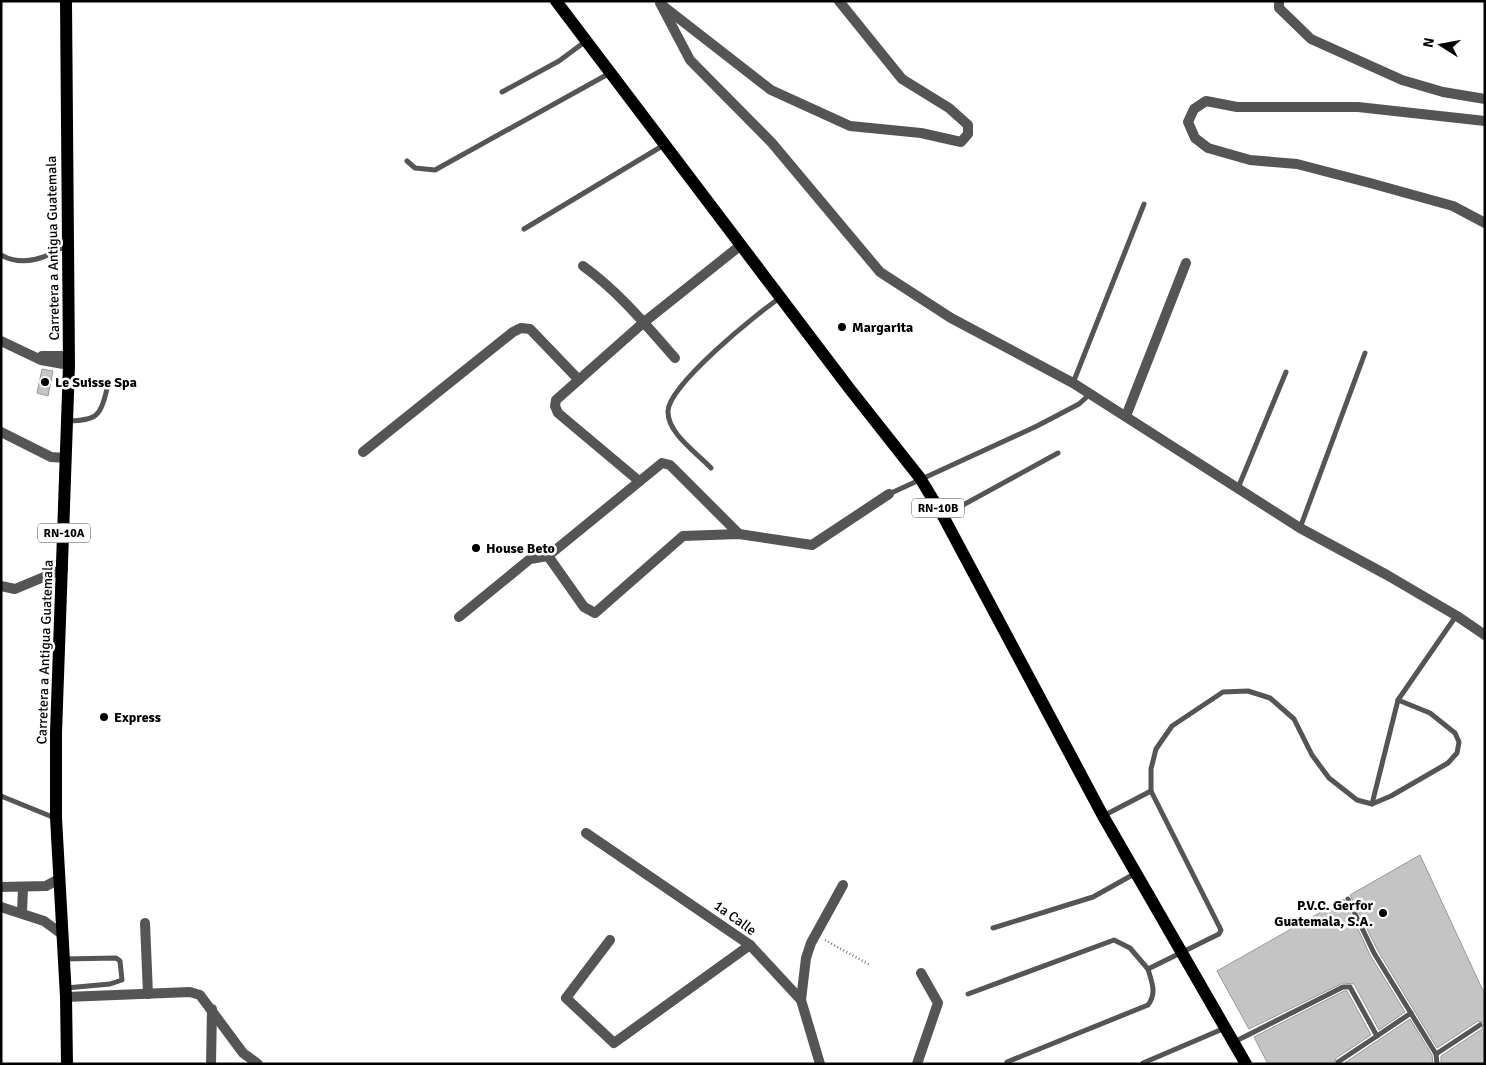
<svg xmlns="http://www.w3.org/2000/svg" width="1486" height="1065" viewBox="0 0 1486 1065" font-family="Signika,sans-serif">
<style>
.building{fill:#c4c4c4;stroke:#999}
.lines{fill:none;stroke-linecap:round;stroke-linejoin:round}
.path{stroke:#777;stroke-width:2.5;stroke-dasharray:1 2.5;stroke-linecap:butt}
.service{stroke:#555;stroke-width:5}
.minor{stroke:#555;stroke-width:10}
.primary{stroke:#000;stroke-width:12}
.poi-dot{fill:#000;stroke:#fff;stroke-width:2}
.labels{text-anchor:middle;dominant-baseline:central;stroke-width:5;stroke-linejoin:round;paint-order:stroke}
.shield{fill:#fff;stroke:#4c4c4c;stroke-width:1}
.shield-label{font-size:12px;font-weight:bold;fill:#000}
.street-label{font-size:14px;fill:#000;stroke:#fff}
.poi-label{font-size:14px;font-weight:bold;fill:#000;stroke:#fff;text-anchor:start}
</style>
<rect width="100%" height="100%" fill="#fff"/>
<g class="building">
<polygon points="42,369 53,371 48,396 37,393"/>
<polygon points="1420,855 1485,995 1485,1064 1441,1064 1441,1056 1482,1029 1484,1023 1478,1021 1437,1048 1378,951 1350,895"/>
<polygon points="1344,899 1370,955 1405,1012 1379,1030 1354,984 1343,983 1249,1029 1217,971"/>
<polygon points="1344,991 1347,991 1371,1035 1336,1058 1334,1064 1268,1064 1254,1037"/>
<polygon points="1410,1019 1432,1055 1433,1064 1343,1064"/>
</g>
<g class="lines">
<polyline class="path" points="825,940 870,965"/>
<g class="service">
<polyline points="502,92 559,61 586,41"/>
<polyline points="407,161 415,168 435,170 610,73"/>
<polyline points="524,229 664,145"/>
<path d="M1,255C24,268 48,257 68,244"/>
<polyline points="1073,383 1144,204"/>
<path d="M68,421C97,420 100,417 107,389"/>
<path d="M711,468C697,453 667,433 668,411C669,385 757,313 780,298"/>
<polyline points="1238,488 1286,372"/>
<polyline points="889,494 1037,426 1079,404 1090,394"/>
<polyline points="943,516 1058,453"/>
<polyline points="1300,528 1365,353"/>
<polyline points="1,796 55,818"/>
<polyline points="1372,804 1398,700"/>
<polyline points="1103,816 1151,791"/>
<polyline points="1348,899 1374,953 1436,1054"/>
<polyline points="993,928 1093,897 1136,873"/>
<polyline points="64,959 116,958 120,961 122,980 110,984 66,988"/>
<polyline points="968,994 1114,940 1130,948 1148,969 1219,934 1221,930 1151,791 1151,769 1156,749 1172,726 1223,692 1248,691 1270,698 1294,719 1312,755 1329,778 1357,800 1372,804 1391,796 1448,763 1457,753 1459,742 1455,733 1430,713 1398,700 1456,616"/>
<polyline points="1234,1042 1343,987 1350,987 1377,1036 1411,1013"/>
<path d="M1007,1062L1148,1005C1157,993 1152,983 1148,969"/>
<polyline points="1338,1062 1377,1036"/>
<polyline points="1143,1063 1225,1028"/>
<polyline points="1437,1064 1436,1054 1480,1025"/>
</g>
<g class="minor">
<polyline points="1279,1 1279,8 1311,39 1402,80 1443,92 1485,99"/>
<polyline points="660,3 690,60 772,143 880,272 951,318 1073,383 1300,528 1387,575 1457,616 1485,635"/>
<polyline points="663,6 771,90 850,126 921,133 961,142 968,134 968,125 949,108 902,79 839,1"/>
<polyline points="1485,121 1358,107 1237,107 1206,101 1194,109 1188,122 1195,138 1208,148 1250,160 1297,164 1370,183 1453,206 1485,223"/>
<path d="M583,266C618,291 647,326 675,358"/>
<polyline points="1,341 41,360 69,365"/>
<polyline points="42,356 69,356"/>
<polyline points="1126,416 1186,263"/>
<polyline points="1,432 51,457 66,458"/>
<polyline points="363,452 513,332 521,328 530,329 579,380"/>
<polyline points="639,481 558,413 555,406 556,400 643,323 741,245"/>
<polyline points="548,556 584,607 595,613 683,536 739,534 812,545 889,494"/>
<polyline points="1,586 15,589 63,569"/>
<polyline points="459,617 530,559 548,556 662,463 670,465 739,534"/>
<polyline points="586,833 750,945 801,1000 820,1064"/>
<polyline points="1,887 46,886 59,879"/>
<polyline points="1,907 44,921 63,935"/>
<polyline points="22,913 23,887"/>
<polyline points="145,923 148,994"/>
<polyline points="610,940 566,998 614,1043 750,945"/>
<polyline points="66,997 190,992 200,995 243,1053 258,1064"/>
<polyline points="801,1000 806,958 811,943 843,885"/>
<polyline points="211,1064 212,1009"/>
<polyline points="917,1064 938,1003 921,973"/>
</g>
<g class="primary">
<polyline points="66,1 69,365 56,733 56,818 66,997 67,1064"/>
<polyline points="556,1 849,388 920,478 943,516 1103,816 1246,1064"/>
</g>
</g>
<g class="poi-dot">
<circle cx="842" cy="327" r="5"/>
<circle cx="45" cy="382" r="5"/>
<circle cx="476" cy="548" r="5"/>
<circle cx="104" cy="717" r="5"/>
<circle cx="1383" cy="913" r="5"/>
</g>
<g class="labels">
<g class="shield">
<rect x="912" y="498.5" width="52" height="19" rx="4"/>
<rect x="38" y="523.5" width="52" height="19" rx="4"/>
</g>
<g class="shield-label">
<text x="938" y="508">RN-10B</text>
<text x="64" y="533">RN-10A</text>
</g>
<g class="street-label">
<text transform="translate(53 248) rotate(-91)">Carretera a Antigua Guatemala</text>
<text transform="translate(45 652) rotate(-88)">Carretera a Antigua Guatemala</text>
<text transform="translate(735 918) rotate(36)">1a Calle</text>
</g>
<g class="poi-label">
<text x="852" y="327">Margarita</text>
<text x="55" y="382">Le Suisse Spa</text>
<text x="486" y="548">House Beto</text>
<text x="114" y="717">Express</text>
<text x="1373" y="905" text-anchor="end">P.V.C. Gerfor<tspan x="1373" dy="16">Guatemala, S.A.</tspan></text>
</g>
</g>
<rect width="1486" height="1065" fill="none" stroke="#000000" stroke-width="5"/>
<g transform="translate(1441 45) rotate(281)" stroke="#ffffff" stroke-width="4" paint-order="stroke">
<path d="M0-4L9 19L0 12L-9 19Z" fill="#000000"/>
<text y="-8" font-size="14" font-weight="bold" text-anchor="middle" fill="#000000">N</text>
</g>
</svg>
